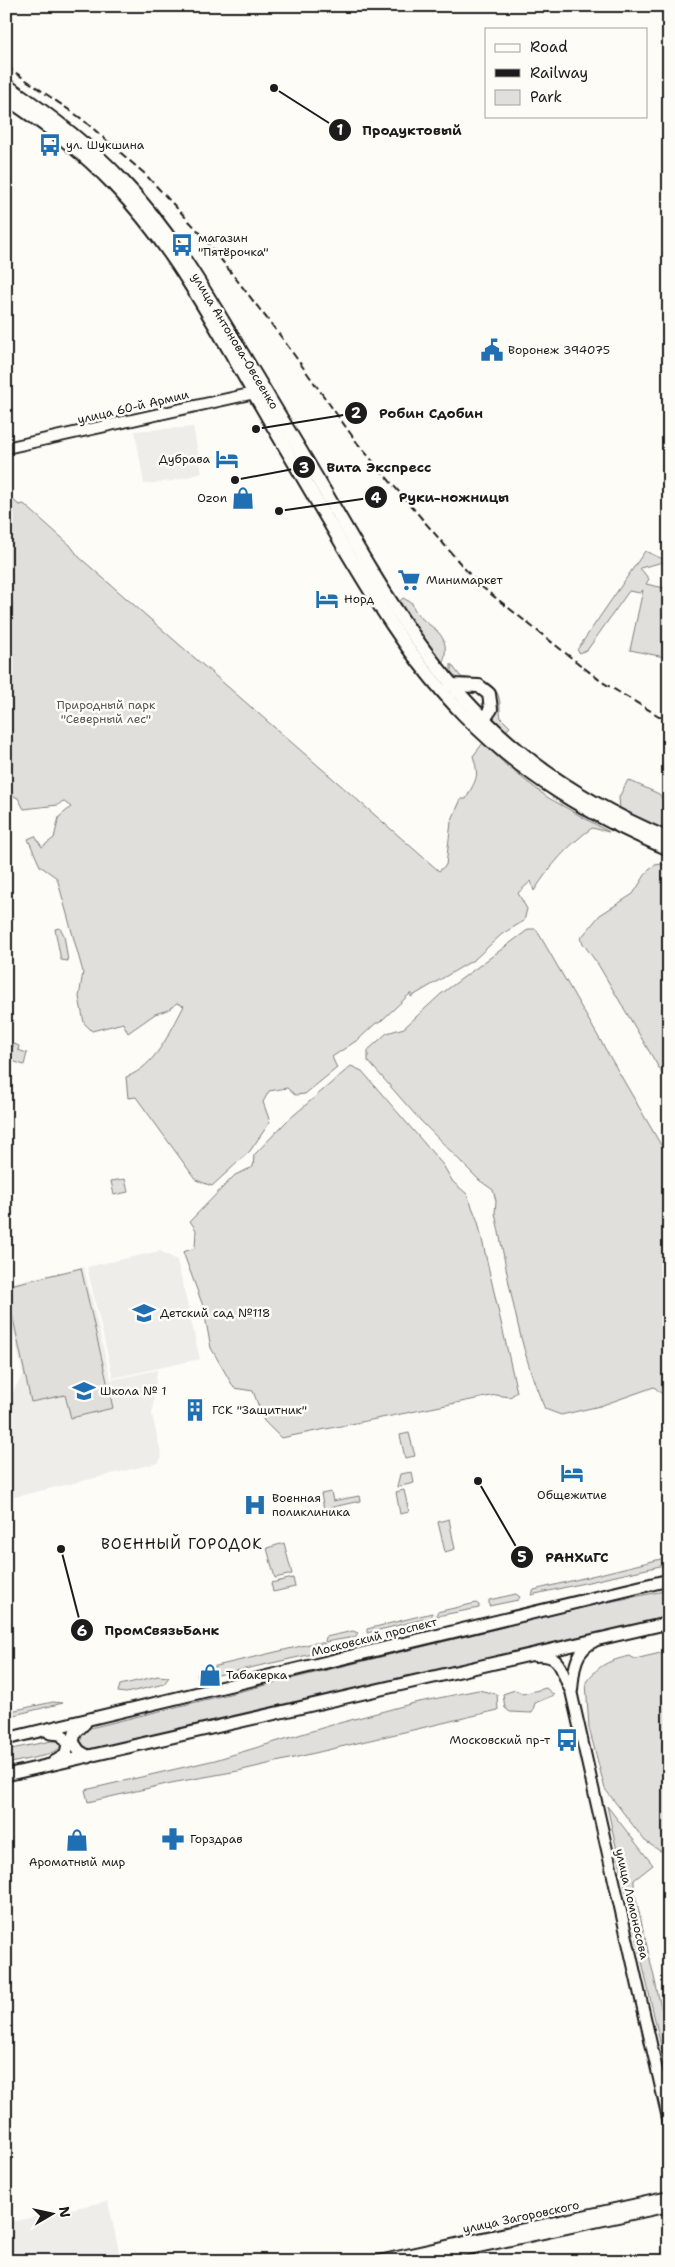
<svg xmlns="http://www.w3.org/2000/svg" width="675" height="2267" viewBox="0 0 675 2267" font-family="'Shantell Sans',sans-serif">
<style>
.built{fill:#eeede9}
.green{fill:#e0dfdb;stroke:#7e7e7c}
.lines{fill:none;stroke-linecap:round;stroke-linejoin:round}
.secondary-casing{stroke:#1c1c1c;stroke-width:14}
.primary-casing{stroke:#1c1c1c;stroke-width:15}
.highway-casing{stroke:#1c1c1c;stroke-width:16}
.secondary{stroke:#fdfcf7;stroke-width:10}
.primary{stroke:#fdfcf7;stroke-width:11}
.highway{stroke:#fdfcf7;stroke-width:12}
.rail{stroke:#1c1c1c;stroke-width:2;stroke-dasharray:8 4;stroke-linecap:butt}
.labels{text-anchor:middle;dominant-baseline:central;stroke-width:5;stroke-linejoin:round;paint-order:stroke}
.poi-label{font-size:12px;fill:#1c1c1c;stroke:#fdfcf7;text-anchor:start}
.street-label{font-size:12px;fill:#1c1c1c;stroke:#fdfcf7}
.park-label{font-size:12px;fill:#575655;stroke:#fdfcf7}
.quarter-label{font-size:15px;letter-spacing:1px;fill:#1c1c1c;stroke:#fdfcf7}
.leader{fill:none;stroke:#1c1c1c;stroke-width:2}
.callout-dot{fill:#1c1c1c;stroke:#fdfcf7;stroke-width:2}
.mark-label{font-size:15px;text-anchor:middle;font-weight:bold;fill:#fff}
.callout-label{font-size:14px;text-anchor:middle;font-weight:bold;fill:#1c1c1c;stroke:#fdfcf7;stroke-width:5;stroke-linejoin:round;paint-order:stroke}
</style>
<rect width="100%" height="100%" fill="#fdfcf7"/>
<filter id="ink" filterUnits="userSpaceOnUse"><feTurbulence type="fractalNoise" baseFrequency=".02" numOctaves="2"/><feDisplacementMap in="SourceGraphic" scale="10" xChannelSelector="R" yChannelSelector="G"/><feConvolveMatrix kernelMatrix="1 2 1 2 8 2 1 2 1" color-interpolation-filters="sRGB"/></filter>
<g filter="url(#ink)">
<g class="built">
<polygon points="193,427 202,473 172,481 144,484 135,431"/>
<polygon points="160,1251 177,1260 200,1359 113,1378 87,1267"/>
<polygon points="84,1267 111,1380 157,1370 152,1415 162,1457 158,1463 6,1499 6,1402 23,1375 6,1297 6,1284"/>
<polygon points="108,2201 121,2261 6,2261 6,2223"/>
</g>
<g class="green">
<path d="M6,494L19,505L24,504L70,545L79,557L439,871L446,865L451,822L461,799H466C476,778 480,779 473,756L483,743L508,767L547,797L609,832L592,828C568,845 550,866 534,891L531,881L518,893L527,909L524,921L502,934L475,959L411,997V993L379,1023H376L359,1039L332,1057L337,1068L305,1094L295,1095L287,1088L269,1091L263,1102L270,1122L250,1151L212,1186L196,1180L136,1097L128,1098L126,1077C155,1067 170,1032 184,1006L177,1003L168,1010L155,1014L128,1033L123,1023L92,1031L84,1023L79,997L83,972L57,878L40,866L28,839L35,836L42,847L54,838L59,817L71,807L63,801L58,805L24,809L18,798L11,795L6,772Z"/>
<polygon points="645,551 667,561 640,568 649,579 646,584 669,589 669,658 630,650 643,590 640,593 629,591 588,649 580,653 577,650"/>
<path d="M403,598L412,603C418,628 455,626 443,663L401,606L400,601Z"/>
<path d="M451,664L461,677C477,680 494,679 499,698C501,705 499,711 501,718L510,727L505,732L490,718L496,709V697L458,681L451,672Z"/>
<polygon points="628,780 659,794 669,806 669,832 620,810 619,797"/>
<polygon points="661,864 669,866 669,1085 599,966 580,939 600,915 633,894 649,869 655,865"/>
<polygon points="60,928 64,935 68,961 61,960 55,929"/>
<path d="M529,929H536L669,1159V1182L665,1189V1204H669V1400L654,1387L600,1406L561,1415L545,1409C518,1348 509,1278 495,1213L496,1201L493,1190L479,1180L419,1119L368,1061V1050L387,1033L404,1028L441,994Z"/>
<polygon points="14,1044 19,1046 18,1050 27,1053 24,1065 9,1060 11,1053 6,1052 8,1046 13,1047"/>
<polygon points="351,1066 362,1071 443,1165 453,1182 467,1194 478,1222 517,1392 510,1397 496,1395 281,1438 264,1421 253,1391 234,1388 211,1348 203,1306 183,1252 195,1248 196,1230 190,1221 235,1175 253,1167 254,1155 287,1121"/>
<polygon points="125,1179 128,1192 114,1195 111,1181"/>
<polygon points="81,1268 113,1408 71,1418 65,1395 31,1402 6,1286"/>
<polygon points="409,1433 415,1456 405,1458 400,1435"/>
<polygon points="412,1472 414,1483 397,1487 400,1474"/>
<polygon points="404,1490 409,1512 400,1514 396,1492"/>
<polygon points="331,1492 333,1501 359,1496 360,1501 324,1509 321,1494"/>
<polygon points="449,1519 455,1549 445,1552 438,1522"/>
<polygon points="284,1543 292,1574 275,1578 267,1548"/>
<polygon points="669,1557 669,1564 531,1595 534,1590"/>
<polygon points="293,1578 295,1587 273,1592 271,1583"/>
<polygon points="669,1590 669,1618 91,1752 82,1750 77,1743 78,1734 86,1729 593,1605"/>
<polygon points="516,1594 520,1597 518,1600 489,1606 489,1600"/>
<polygon points="476,1603 479,1605 479,1608 437,1616 437,1612"/>
<polygon points="432,1613 432,1617 367,1633 367,1629"/>
<polygon points="353,1631 358,1633 355,1637 325,1642 326,1637"/>
<polygon points="314,1643 324,1643 325,1648 317,1653 200,1679 197,1676 199,1670"/>
<path d="M669,1651V1850L660,1851L645,1841L605,1789L589,1728L586,1682C600,1664 608,1661 630,1656L635,1659Z"/>
<polygon points="158,1676 169,1677 164,1684 126,1693 118,1692 120,1685"/>
<polygon points="546,1688 554,1695 535,1703 532,1713 510,1712 505,1708 503,1694 515,1690 523,1694"/>
<polygon points="478,1690 497,1694 498,1710 238,1771 171,1783 88,1802 85,1790 215,1760 332,1725 414,1703"/>
<polygon points="53,1702 63,1703 6,1717 6,1712"/>
<polygon points="51,1741 58,1741 61,1748 47,1755 6,1764 6,1750"/>
<polygon points="607,1806 653,1865 634,1880 634,1890 669,2042 669,2082"/>
</g>
<g class="lines">
<defs>
<g id="secondary">
<polyline points="6,448 259,392"/>
<path d="M535,1656C564,1654 560,1672 571,1691L669,2123"/>
<path d="M572,1690C574,1670 574,1651 595,1641"/>
<polyline points="379,2261 669,2197"/>
<polyline points="413,2261 669,2206"/>
</g>
<g id="primary">
<polyline points="85,1723 75,1733 73,1742 79,1751 89,1757"/>
<polyline points="50,1733 61,1734 68,1743 66,1755 54,1762"/>
<polyline points="6,1739 669,1580"/>
<polyline points="6,1775 669,1623"/>
</g>
<g id="highway">
<path d="M6,85C47,113 87,143 121,179C168,228 202,286 236,343C268,396 300,449 331,502C384,594 435,682 519,751C564,789 615,816 669,839"/>
<path d="M6,98C45,124 82,151 114,185C162,234 197,294 231,353C263,410 296,466 329,522C369,590 409,659 464,715C523,776 591,816 669,849"/>
<polyline points="451,685 479,686 489,694 491,709 484,719 478,722"/>
</g>
</defs>
<use href="#secondary" class="secondary-casing"/>
<use href="#primary" class="primary-casing"/>
<use href="#highway" class="highway-casing"/>
<use href="#secondary" class="secondary"/>
<use href="#primary" class="primary"/>
<use href="#highway" class="highway"/>
<polyline class="rail" points="6,66 82,119 145,174 202,235 282,338 358,444 477,583 602,682 669,722"/>
</g>
</g>
<defs>
<symbol id="bus-bare" viewBox="-9 -9 18 18"><path d="M-5-6H5V4H4V6H2V4H-2V6H-4V4H-5ZM-3.5-4V0h7V-4ZM-3.5 1.2v1.5H-2V1.2ZM2 1.2v1.5H3.5V1.2Z" fill="#1f6fb2" stroke="#fdfcf7" stroke-width="2.5" paint-order="stroke"/></symbol>
<symbol id="civic-bare" viewBox="-9 -9 18 18"><path d="M-.6-6.5H3V-4.5H.6V-3L4-1V1h2V6H-6V1h2V-1L-.6-3ZM-1.2 2.5V6h2.4V2.5Z" fill="#1f6fb2" stroke="#fdfcf7" stroke-width="2.5" paint-order="stroke"/></symbol>
<symbol id="hotel-bare" viewBox="-9 -9 18 18"><path d="M-6-4.5h1.5V1H6V5H4.5V3h-9V5H-6ZM-4 0a1.8 1.8 0 1 1 3.6 0ZM.5 0V-2.5h3Q6-2.5 6 0Z" fill="#1f6fb2" stroke="#fdfcf7" stroke-width="2.5" paint-order="stroke"/></symbol>
<symbol id="shop-bare" viewBox="-9 -9 18 18"><path d="M-5-2.5h2.3a2.7 3.5 0 0 1 5.4 0H5L5.5 6h-11ZM-1.5-2.5h3a1.5 2.3 0 0 0-3 0Z" fill="#1f6fb2" stroke="#fdfcf7" stroke-width="2.5" paint-order="stroke"/></symbol>
<symbol id="supermarket-bare" viewBox="-9 -9 18 18"><path d="M-6-5.5h2.5l.6 2H6L4.5 2H-2.5L-4.4-4H-6ZM-1.5 3.2a1.3 1.3 0 1 0 .1 0ZM3 3.2a1.3 1.3 0 1 0 .1 0Z" fill="#1f6fb2" stroke="#fdfcf7" stroke-width="2.5" paint-order="stroke"/></symbol>
<symbol id="school-bare" viewBox="-9 -9 18 18"><path d="M0-5L7-2L0 1L-7-2ZM-4 1L0 2.5L4 1V4Q0 6-4 4Z" fill="#1f6fb2" stroke="#fdfcf7" stroke-width="2.5" paint-order="stroke"/></symbol>
<symbol id="building-bare" viewBox="-9 -9 18 18"><path d="M-4-6H4V6H1V3H-1V6H-4ZM-2.5-4.3h1.7v1.8h-1.7ZM.8-4.3h1.7v1.8H.8ZM-2.5-1h1.7V.8h-1.7ZM.8-1h1.7V.8H.8Z" fill="#1f6fb2" stroke="#fdfcf7" stroke-width="2.5" paint-order="stroke"/></symbol>
<symbol id="hospital-bare" viewBox="-9 -9 18 18"><path d="M-5-5h3v3.5h4V-5h3V5h-3V1.5h-4V5h-3Z" fill="#1f6fb2" stroke="#fdfcf7" stroke-width="2.5" paint-order="stroke"/></symbol>
<symbol id="pharmacy-bare" viewBox="-9 -9 18 18"><path d="M-2-6h4v4h4v4h-4v4h-4v-4h-4v-4h4Z" fill="#1f6fb2" stroke="#fdfcf7" stroke-width="2.5" paint-order="stroke"/></symbol>
</defs>
<g fill-rule="evenodd">
<use href="#bus-bare" x="34" y="129" width="32" height="32"/>
<use href="#bus-bare" x="166" y="229" width="32" height="32"/>
<use href="#civic-bare" x="476" y="334" width="32" height="32"/>
<use href="#hotel-bare" x="211" y="443" width="32" height="32"/>
<use href="#shop-bare" x="227" y="482" width="32" height="32"/>
<use href="#supermarket-bare" x="393" y="564" width="32" height="32"/>
<use href="#hotel-bare" x="311" y="583" width="32" height="32"/>
<use href="#school-bare" x="128" y="1297" width="32" height="32"/>
<use href="#school-bare" x="68" y="1375" width="32" height="32"/>
<use href="#building-bare" x="179" y="1394" width="32" height="32"/>
<use href="#hotel-bare" x="556" y="1457" width="32" height="32"/>
<use href="#hospital-bare" x="239" y="1489" width="32" height="32"/>
<use href="#shop-bare" x="194" y="1659" width="32" height="32"/>
<use href="#bus-bare" x="551" y="1724" width="32" height="32"/>
<use href="#pharmacy-bare" x="157" y="1823" width="32" height="32"/>
<use href="#shop-bare" x="61" y="1824" width="32" height="32"/>
</g>
<g class="labels">
<g class="poi-label">
<text x="66" y="145">ул. Шукшина</text>
<text x="198" y="238">магазин<tspan x="198" dy="14">"Пятёрочка"</tspan></text>
<text x="508" y="350">Воронеж 394075</text>
<text x="210" y="459" text-anchor="end">Дубрава</text>
<text x="227" y="498" text-anchor="end">Ozon</text>
<text x="426" y="580">Минимаркет</text>
<text x="344" y="599">Норд</text>
<text x="160" y="1313">Детский сад №118</text>
<text x="100" y="1391">Школа № 1</text>
<text x="212" y="1410">ГСК "Защитник"</text>
<text x="572" y="1495" text-anchor="middle">Общежитие</text>
<text x="272" y="1498">Военная<tspan x="272" dy="14">поликлиника</tspan></text>
<text x="226" y="1675">Табакерка</text>
<text x="550" y="1740" text-anchor="end">Московский пр-т</text>
<text x="190" y="1839">Горздрав</text>
<text x="77" y="1862" text-anchor="middle">Ароматный мир</text>
</g>
<g class="street-label">
<text transform="translate(235 341) rotate(59)">улица Антонова-Овсеенко</text>
<text transform="translate(133 407) rotate(-13)">улица 60-й Армии</text>
<text transform="translate(374 1637) rotate(-14)">Московский проспект</text>
<text transform="translate(632 1904) rotate(77)">улица Ломоносова</text>
<text transform="translate(521 2217) rotate(-12)">улица Загоровского</text>
</g>
<g class="park-label">
<text x="106" y="705">Природный парк<tspan x="106" dy="14">"Северный лес"</tspan></text>
</g>
<g class="quarter-label">
<text x="182" y="1544">ВОЕННЫЙ ГОРОДОК</text>
</g>
</g>
<path class="leader" d="M274 88L340 130M256 429L356 413M235 480L304 467M279 511L376 497M478 1481L522 1557M61 1549L82 1630"/>
<g class="callout-dot">
<circle cx="274" cy="88" r="5"/>
<circle cx="256" cy="429" r="5"/>
<circle cx="235" cy="480" r="5"/>
<circle cx="279" cy="511" r="5"/>
<circle cx="478" cy="1481" r="5"/>
<circle cx="61" cy="1549" r="5"/>
<circle cx="340" cy="130" r="12"/>
<circle cx="356" cy="413" r="12"/>
<circle cx="304" cy="467" r="12"/>
<circle cx="376" cy="497" r="12"/>
<circle cx="522" cy="1557" r="12"/>
<circle cx="82" cy="1630" r="12"/>
</g>
<g class="mark-label">
<text x="340" y="135">1</text>
<text x="356" y="418">2</text>
<text x="304" y="473">3</text>
<text x="376" y="503">4</text>
<text x="522" y="1562">5</text>
<text x="82" y="1636">6</text>
</g>
<g class="callout-label">
<text x="412" y="135">Продуктовый</text>
<text x="431" y="418">Робин Сдобин</text>
<text x="379" y="472">Вита Экспресс</text>
<text x="454" y="502">Руки-ножницы</text>
<text x="577" y="1562">РАНХиГС</text>
<text x="162" y="1635">ПромСвязьБанк</text>
</g>
<rect width="675" height="2267" fill="none" stroke="#fdfcf7" stroke-width="25"/>
<rect x="12" y="12" width="650" height="2242" fill="none" stroke="#1c1c1c" stroke-width="2" filter="url(#ink)"/>
<rect x="485" y="28" width="162" height="90" fill="#fdfcf7" stroke="#a3a29f"/>
<rect x="495" y="44" width="25" height="8" fill="#fdfcf7" stroke="#a3a29f"/>
<text x="530" y="52" font-size="15" fill="#1c1c1c">Road</text>
<rect x="495" y="69" width="25" height="8" fill="#1c1c1c" stroke="#a3a29f"/>
<text x="530" y="78" font-size="15" fill="#1c1c1c">Railway</text>
<rect x="495" y="90" width="25" height="15" fill="#e0dfdb" stroke="#a3a29f"/>
<text x="530" y="102" font-size="15" fill="#1c1c1c">Park</text>
<g transform="translate(52 2214) rotate(81)" stroke="#fdfcf7" stroke-width="4" paint-order="stroke">
<path d="M0-4L9 19L0 12L-9 19Z" fill="#1c1c1c"/>
<text y="-8" font-size="14" font-weight="bold" text-anchor="middle" fill="#1c1c1c">N</text>
</g>
</svg>
